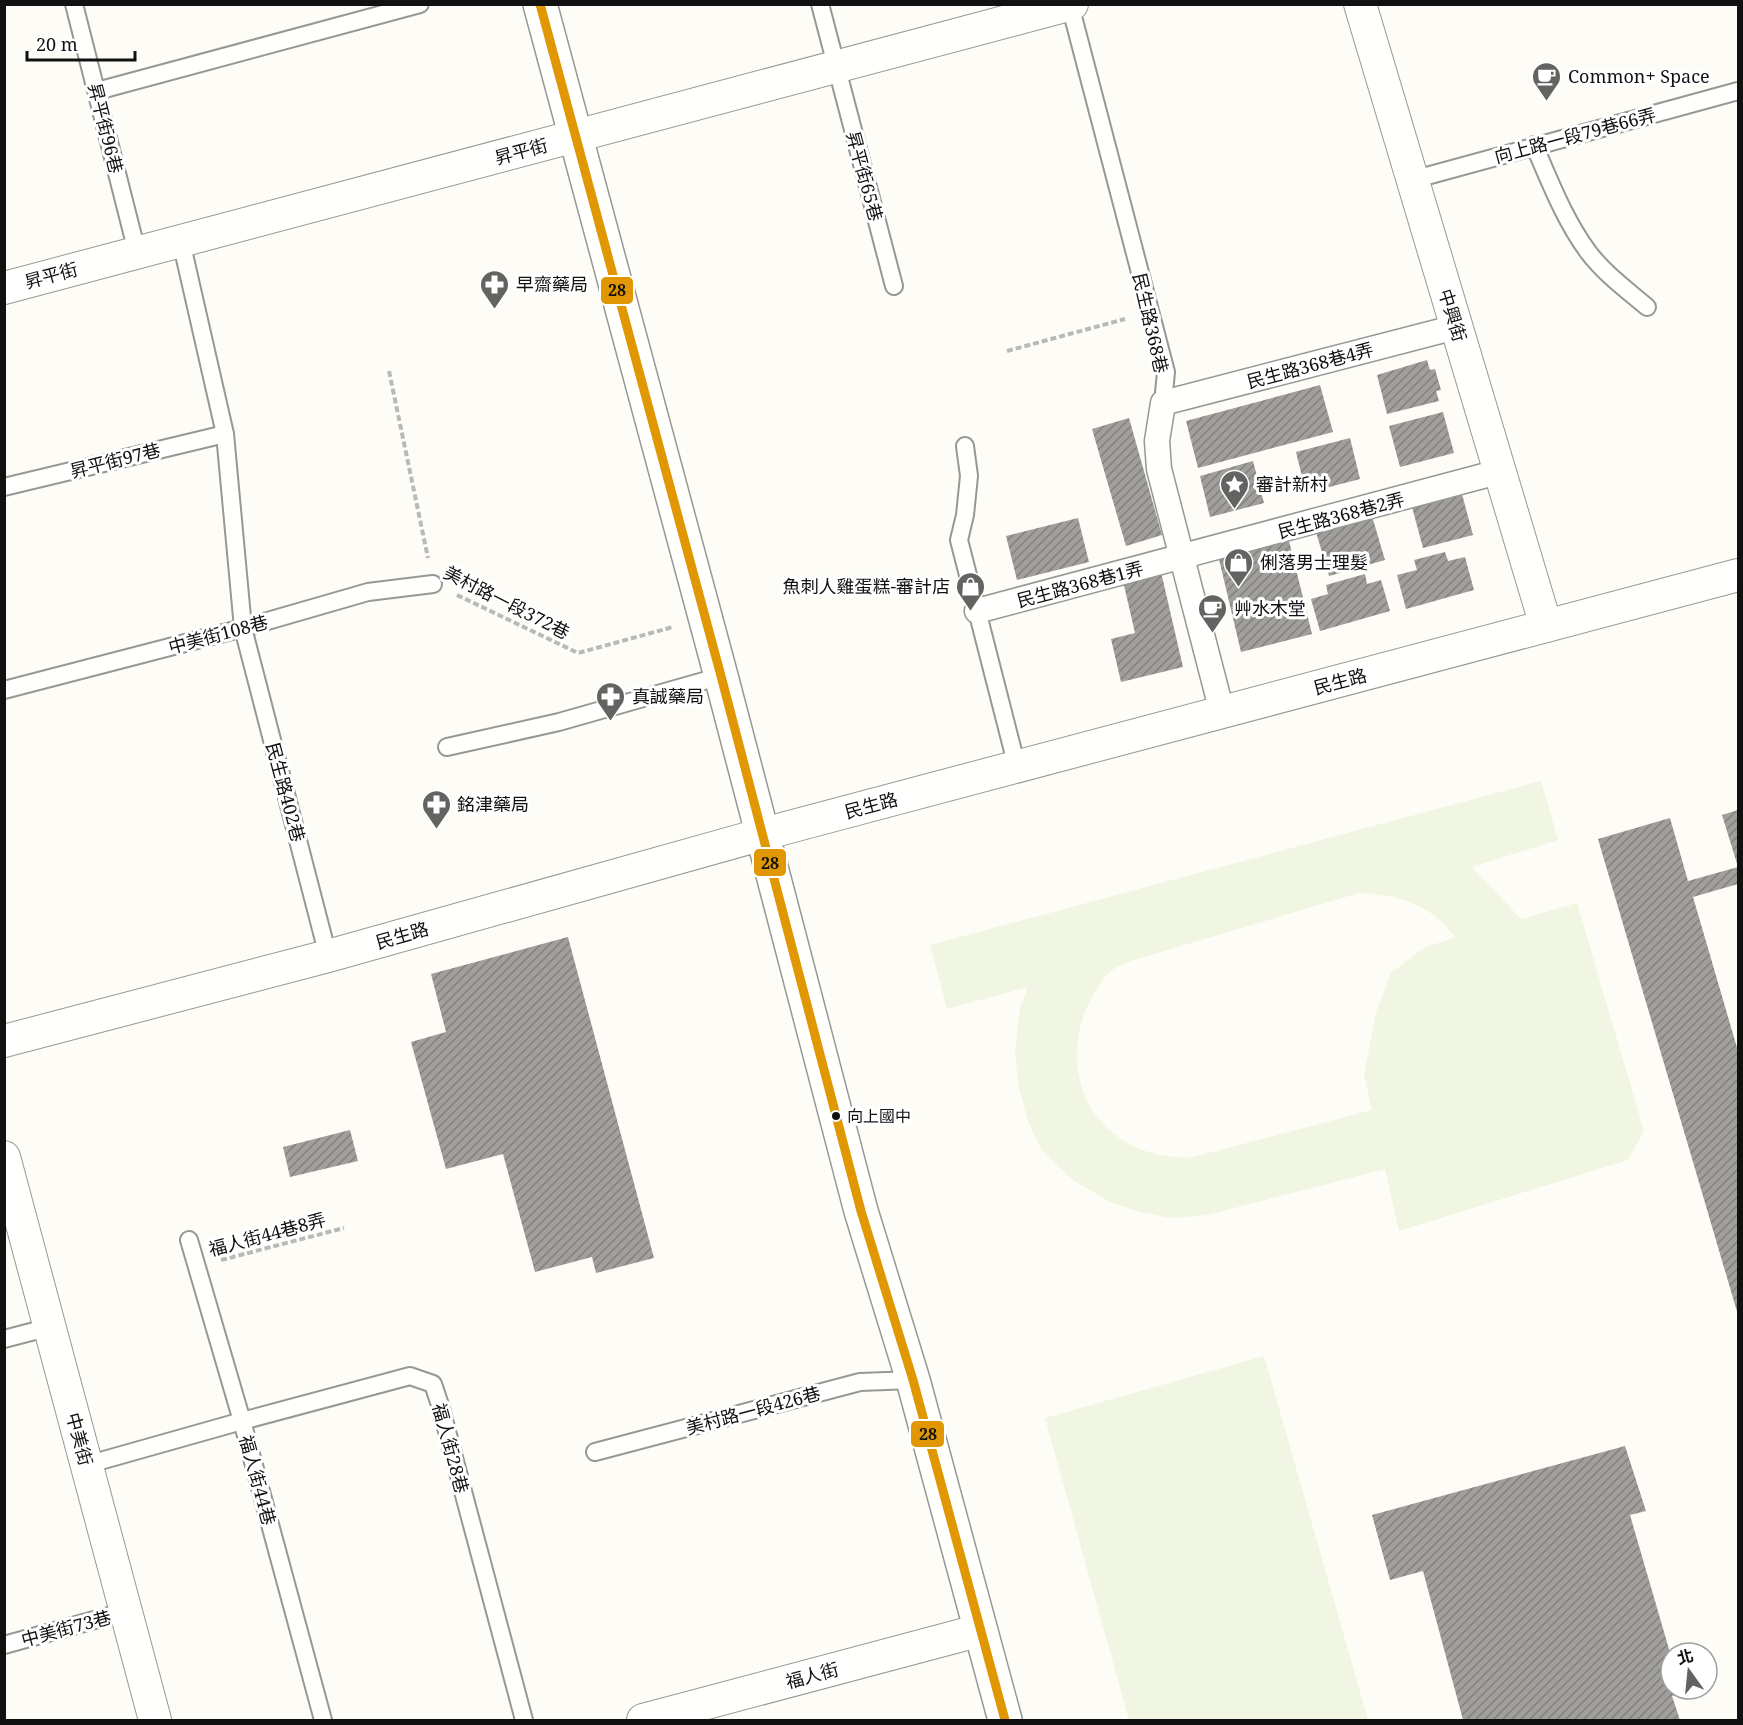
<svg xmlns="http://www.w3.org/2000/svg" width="1743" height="1725" viewBox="0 0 1743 1725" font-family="'Noto Serif','Noto Sans TC',serif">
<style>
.pitch{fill:#f0f6e1;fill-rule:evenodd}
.building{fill:url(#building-hatch)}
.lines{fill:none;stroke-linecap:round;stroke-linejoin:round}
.service-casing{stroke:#979795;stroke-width:20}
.pedestrian-casing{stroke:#979795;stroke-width:27}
.minor-casing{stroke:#979795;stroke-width:34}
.tertiary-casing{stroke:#979795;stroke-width:36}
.path{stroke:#b9b9b8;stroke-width:4;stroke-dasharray:6 3;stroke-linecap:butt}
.service{stroke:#fffffe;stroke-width:16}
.pedestrian{stroke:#fffffe;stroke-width:24}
.minor{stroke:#fffffe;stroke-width:32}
.tertiary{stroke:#fffffe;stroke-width:33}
.bus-1-casing{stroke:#fff;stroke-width:14}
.bus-1{stroke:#e09702;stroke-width:9}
.bus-dot{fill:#111;stroke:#fff;stroke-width:2}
.labels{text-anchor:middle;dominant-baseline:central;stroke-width:6;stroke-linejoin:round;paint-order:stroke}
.bus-label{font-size:16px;fill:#111;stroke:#fff;text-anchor:start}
.poi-label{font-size:18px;fill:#111;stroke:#fff;text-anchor:start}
.street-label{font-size:18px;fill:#111;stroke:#fff}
.line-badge{stroke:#fff;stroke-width:2}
.pale-badge-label{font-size:16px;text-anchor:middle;font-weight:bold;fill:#111}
</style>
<defs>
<pattern id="building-hatch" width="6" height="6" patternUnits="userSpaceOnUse" patternTransform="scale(1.5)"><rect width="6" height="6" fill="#a19f9c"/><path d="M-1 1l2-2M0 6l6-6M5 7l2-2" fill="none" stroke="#82807e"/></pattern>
</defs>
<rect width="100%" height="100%" fill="#fdfcf7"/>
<g class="pitch">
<path d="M1541,781L1558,840L1472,867L1521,919L1577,903L1644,1131L1628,1160L1399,1231L1385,1169L1207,1215L1171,1218L1140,1212L1110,1202L1073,1180L1041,1149L1028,1121L1018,1083L1015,1053L1020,1008L1028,987L947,1009L930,945ZM1359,893C1395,894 1435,905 1455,938L1425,947L1391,973L1376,1012L1364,1075L1372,1110L1190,1158C1161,1157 1136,1152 1113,1133C1072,1100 1067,1041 1092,997C1097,988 1104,977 1111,971C1116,967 1122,965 1127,962Z"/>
<polygon points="1264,1356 1368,1720 1129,1720 1045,1418"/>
</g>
<g class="building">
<polygon points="1427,360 1430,370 1435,369 1441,390 1436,391 1439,401 1387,414 1377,375"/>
<polygon points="1320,385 1333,432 1198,468 1186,421"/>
<polygon points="1443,412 1454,453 1400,467 1389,426"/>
<polygon points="1129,418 1162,535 1126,546 1092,429"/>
<polygon points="1350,438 1360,479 1306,493 1296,452"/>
<polygon points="1253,461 1264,503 1210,517 1200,476"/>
<polygon points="1462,494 1473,535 1423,548 1412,507"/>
<polygon points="1372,516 1385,560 1329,576 1316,532"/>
<polygon points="1078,518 1089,562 1017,580 1006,536"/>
<polygon points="1288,537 1312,634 1241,652 1218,555"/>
<polygon points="1445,552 1448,561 1465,557 1474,590 1406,609 1397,575 1417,570 1414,560"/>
<polygon points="1161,572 1183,667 1121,682 1111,639 1135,633 1123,581"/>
<polygon points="1365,574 1367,584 1381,580 1390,611 1320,631 1311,599 1328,594 1326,585"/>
<polygon points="1738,810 1738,884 1693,897 1738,1051 1738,1315 1598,839 1670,818 1688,881 1738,867 1722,815"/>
<polygon points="568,937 654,1258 596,1273 592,1257 535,1272 503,1154 446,1169 411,1042 446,1032 431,974"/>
<polygon points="350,1130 358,1161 290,1177 283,1147"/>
<polygon points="1625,1446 1646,1511 1630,1515 1671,1656 1671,1689 1686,1689 1685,1692 1672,1696 1680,1720 1463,1720 1423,1571 1390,1580 1372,1515"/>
</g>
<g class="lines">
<defs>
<g id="service">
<polyline points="74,4 137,252"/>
<polyline points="820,4 894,286"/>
<polyline points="1070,5 1166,372 1163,403"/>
<polyline points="97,91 420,4"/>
<path d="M1534,145C1550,182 1565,221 1589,253C1605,274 1627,290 1647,307"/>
<polyline points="1412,180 1738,91"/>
<polyline points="181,241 225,434 243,628 328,956"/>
<polyline points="965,446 969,476 965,515 959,540 1017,767"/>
<polyline points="4,487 225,434"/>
<polyline points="4,690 243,628 368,592 433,584"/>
<polyline points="447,747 559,722 721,676"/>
<polyline points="189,1240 242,1421 323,1720"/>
<polyline points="4,1339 50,1327"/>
<polyline points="595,1452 860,1382 913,1380"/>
<polyline points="86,1465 242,1421 410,1376 433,1384 440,1405 524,1720"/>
<polyline points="4,1645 127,1611"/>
</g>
<g id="pedestrian">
<polyline points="977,611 1498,472"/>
<polyline points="1222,712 1159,469 1157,441 1163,403 1456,327"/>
</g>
<g id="minor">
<polyline points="1360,4 1546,626"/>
<polyline points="4,288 1072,4"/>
<polyline points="4,1041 328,956 763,834 1738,575"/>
<polyline points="4,1157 155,1720"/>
<polyline points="643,1720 981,1630"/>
</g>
<polyline id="tertiary" points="540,4 721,676 861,1211 913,1380 1005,1720"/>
</defs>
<use href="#service" class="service-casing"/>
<use href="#pedestrian" class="pedestrian-casing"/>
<use href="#minor" class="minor-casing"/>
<use href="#tertiary" class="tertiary-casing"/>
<g class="path">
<polyline points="1007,351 1125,319"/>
<polyline points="389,371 428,558"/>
<polyline points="457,595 578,653 673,627"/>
<polyline points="221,1260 344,1228"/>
</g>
<use href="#service" class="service"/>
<use href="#pedestrian" class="pedestrian"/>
<use href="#minor" class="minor"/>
<use href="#tertiary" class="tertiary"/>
<defs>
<polyline id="bus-1" points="540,4 721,676 861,1211 913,1380 1005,1720"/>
</defs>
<use href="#bus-1" class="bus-1-casing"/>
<use href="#bus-1" class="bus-1"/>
</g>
<defs>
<symbol id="cafe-pin" viewBox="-11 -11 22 30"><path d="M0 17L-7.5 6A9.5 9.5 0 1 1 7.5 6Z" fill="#646362" stroke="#fff"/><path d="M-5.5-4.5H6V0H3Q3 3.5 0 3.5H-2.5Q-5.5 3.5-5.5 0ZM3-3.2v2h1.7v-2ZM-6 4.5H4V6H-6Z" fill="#fff"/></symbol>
<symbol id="pharmacy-pin" viewBox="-11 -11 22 30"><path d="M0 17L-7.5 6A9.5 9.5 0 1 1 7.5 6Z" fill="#646362" stroke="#fff"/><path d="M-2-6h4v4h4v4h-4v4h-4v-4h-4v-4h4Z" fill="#fff"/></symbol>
<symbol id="sight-pin" viewBox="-11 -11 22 30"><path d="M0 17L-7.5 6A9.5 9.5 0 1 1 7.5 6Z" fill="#646362" stroke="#fff"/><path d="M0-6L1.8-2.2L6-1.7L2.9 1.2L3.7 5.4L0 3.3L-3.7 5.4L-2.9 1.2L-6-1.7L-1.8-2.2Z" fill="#fff"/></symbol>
<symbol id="shop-pin" viewBox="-11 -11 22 30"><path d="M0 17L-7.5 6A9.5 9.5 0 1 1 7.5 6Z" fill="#646362" stroke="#fff"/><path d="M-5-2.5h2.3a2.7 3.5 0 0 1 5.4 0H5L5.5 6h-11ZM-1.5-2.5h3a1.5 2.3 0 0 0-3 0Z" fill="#fff"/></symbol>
</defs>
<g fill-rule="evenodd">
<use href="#cafe-pin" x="1530" y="60" width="33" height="45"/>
<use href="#pharmacy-pin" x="478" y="268" width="33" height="45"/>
<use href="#sight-pin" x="1218" y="468" width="33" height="45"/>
<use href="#shop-pin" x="1222" y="546" width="33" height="45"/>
<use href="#shop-pin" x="954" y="570" width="33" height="45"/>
<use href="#cafe-pin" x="1196" y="592" width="33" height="45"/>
<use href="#pharmacy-pin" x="594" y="680" width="33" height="45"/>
<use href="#pharmacy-pin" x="420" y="788" width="33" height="45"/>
</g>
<circle class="bus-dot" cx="836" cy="1116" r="5"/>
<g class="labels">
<g class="bus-label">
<text x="847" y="1116">向上國中</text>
</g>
<g class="poi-label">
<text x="1568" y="76">Common+ Space</text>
<text x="516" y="284">早齋藥局</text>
<text x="1256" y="484">審計新村</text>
<text x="1260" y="562">俐落男士理髮</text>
<text x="950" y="586" text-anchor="end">魚刺人雞蛋糕-審計店</text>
<text x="1234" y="608">艸水木堂</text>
<text x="632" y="696">真誠藥局</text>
<text x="457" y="804">銘津藥局</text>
</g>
<g class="street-label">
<text transform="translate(106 128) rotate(76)">昇平街96巷</text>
<text transform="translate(1575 135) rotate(-15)">向上路一段79巷66弄</text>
<text transform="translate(521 151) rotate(-15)">昇平街</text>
<text transform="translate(865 176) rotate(75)">昇平街65巷</text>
<text transform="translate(51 275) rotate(-15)">昇平街</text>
<text transform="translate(1453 315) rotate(73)">中興街</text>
<text transform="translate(1151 323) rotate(77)">民生路368巷</text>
<text transform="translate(1310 365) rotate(-15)">民生路368巷4弄</text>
<text transform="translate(115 460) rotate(-14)">昇平街97巷</text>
<text transform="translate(1341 515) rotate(-15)">民生路368巷2弄</text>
<text transform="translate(1080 584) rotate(-15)">民生路368巷1弄</text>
<text transform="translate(507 602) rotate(27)">美村路一段372巷</text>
<text transform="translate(218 634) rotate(-15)">中美街108巷</text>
<text transform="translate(1340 681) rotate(-15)">民生路</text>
<text transform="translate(286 792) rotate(75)">民生路402巷</text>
<text transform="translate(871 805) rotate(-15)">民生路</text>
<text transform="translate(402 935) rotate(-16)">民生路</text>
<text transform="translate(267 1234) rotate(-15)">福人街44巷8弄</text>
<text transform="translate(753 1410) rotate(-15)">美村路一段426巷</text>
<text transform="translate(80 1439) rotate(75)">中美街</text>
<text transform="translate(451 1448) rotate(75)">福人街28巷</text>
<text transform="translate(258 1480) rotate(75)">福人街44巷</text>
<text transform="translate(66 1628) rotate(-15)">中美街73巷</text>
<text transform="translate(812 1675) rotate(-15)">福人街</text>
</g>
</g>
<g class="line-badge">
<rect x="600" y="276" width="34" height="29" rx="6" fill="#e09702"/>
<rect x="753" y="848" width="34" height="29" rx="6" fill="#e09702"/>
<rect x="910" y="1420" width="35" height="28" rx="6" fill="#e09702"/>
</g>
<g class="pale-badge-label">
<text x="617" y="296">28</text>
<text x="770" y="869">28</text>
<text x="928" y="1440">28</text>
</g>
<rect width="1743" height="1725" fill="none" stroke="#111111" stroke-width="12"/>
<g transform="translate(1689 1671) rotate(345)"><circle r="28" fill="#ffffff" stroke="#a0a0a0" stroke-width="1.5"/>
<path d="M0-4.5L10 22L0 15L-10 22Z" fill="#646362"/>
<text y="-9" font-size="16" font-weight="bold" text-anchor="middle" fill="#111111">北</text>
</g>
<path d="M27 51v9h108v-9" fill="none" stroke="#111111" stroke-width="3"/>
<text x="36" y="51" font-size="18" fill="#111111" stroke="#ffffff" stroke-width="4.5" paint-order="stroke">20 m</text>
</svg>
